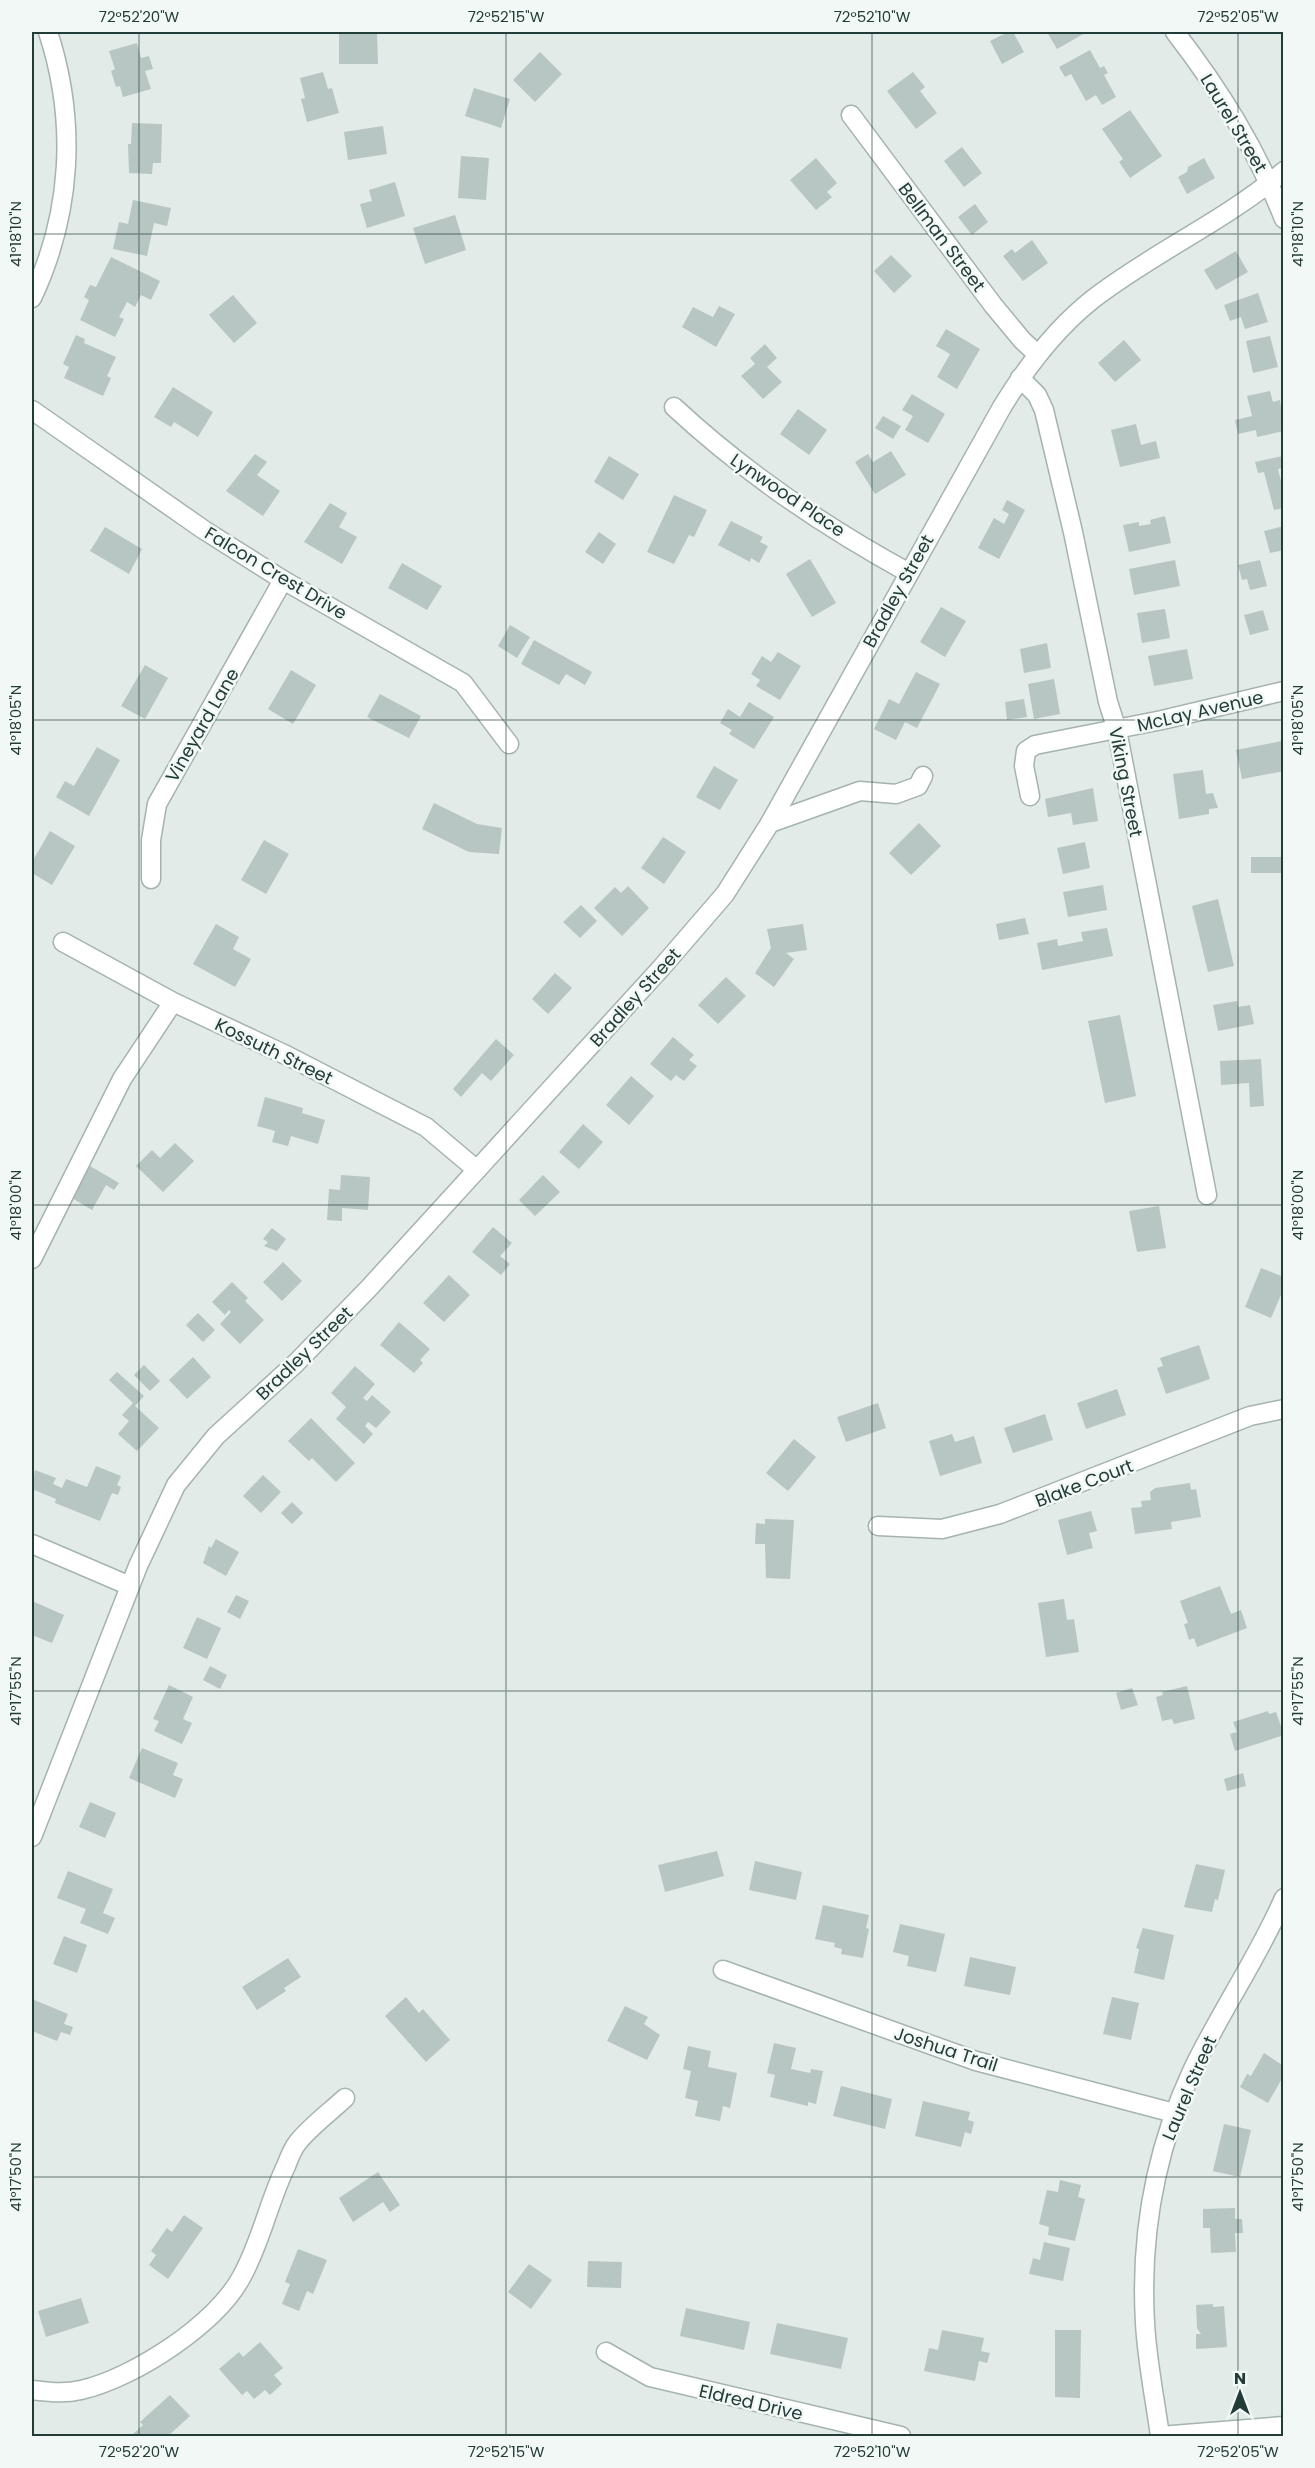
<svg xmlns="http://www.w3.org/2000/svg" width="1315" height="2468" viewBox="0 0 1315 2468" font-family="Poppins,sans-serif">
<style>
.building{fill:#b7c6c2}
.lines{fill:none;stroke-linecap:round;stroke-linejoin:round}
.minor-casing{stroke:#a5b3b0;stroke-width:21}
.minor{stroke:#fff;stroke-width:18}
.ticks{fill:none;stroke:#223c38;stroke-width:1.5;stroke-opacity:0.45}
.labels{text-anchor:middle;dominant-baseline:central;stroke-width:5;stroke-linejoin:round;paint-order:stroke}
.street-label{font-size:18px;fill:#223c38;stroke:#f2f8f6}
.neatline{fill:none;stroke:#223c38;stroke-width:2}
.ticks-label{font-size:15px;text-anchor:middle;fill:#223c38}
</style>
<rect width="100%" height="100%" fill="#e2ebe8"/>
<g class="building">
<polygon points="1008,32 1013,32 1024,52 1002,64 990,41"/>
<polygon points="1047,32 1087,32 1057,49"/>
<polygon points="339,34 377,34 378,64 339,64"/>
<polygon points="137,43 141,58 149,56 153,69 145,71 151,89 123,97 120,86 116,87 111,71 115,69 109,51"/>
<polygon points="1090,50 1100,68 1104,66 1108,73 1104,75 1116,97 1102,105 1096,95 1086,101 1071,74 1065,77 1059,67"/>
<polygon points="540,52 562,74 535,102 513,80"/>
<polygon points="323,72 328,89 332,88 339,113 307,122 301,99 305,98 300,78"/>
<polygon points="913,72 925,87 920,91 937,113 916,129 887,91"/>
<polygon points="474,88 510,99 501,128 465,116"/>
<polygon points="1130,110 1162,156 1130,178 1119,162 1123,159 1102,129"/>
<polygon points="132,123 162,124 161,163 153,163 152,174 129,173 128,144 131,144"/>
<polygon points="383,126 387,154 348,160 344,132"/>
<polygon points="962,147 982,173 964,187 944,161"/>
<polygon points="461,156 489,158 486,200 458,198"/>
<polygon points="816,158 837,183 827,192 832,197 816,210 790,180"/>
<polygon points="1204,158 1215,178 1187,194 1178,177 1187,172 1188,167"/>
<polygon points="395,182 405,216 367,228 360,204 372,201 369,190"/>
<polygon points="133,200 171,208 167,226 154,223 147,256 113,249 119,222 128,224"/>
<polygon points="975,204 988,222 972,235 958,217"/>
<polygon points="455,215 466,250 425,264 413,228"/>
<polygon points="1032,240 1048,263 1023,281 1003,256 1012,249 1015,253"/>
<polygon points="1236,251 1248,272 1216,290 1204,270"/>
<polygon points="891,255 912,276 894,293 874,271"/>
<polygon points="111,257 160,281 151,300 141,295 135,307 127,302 119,317 124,319 115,337 80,320 89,300 84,297 90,285 96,287"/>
<polygon points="1258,293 1268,322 1245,329 1241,317 1230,321 1224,305"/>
<polygon points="233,295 257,323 234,343 209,315"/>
<polygon points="719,306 735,314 716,347 682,327 693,307 713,317"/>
<polygon points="946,329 980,349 957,389 937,377 950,354 936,346"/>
<polygon points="76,335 85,339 84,343 116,357 107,376 111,378 103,396 64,378 69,367 63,364"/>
<polygon points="1270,336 1278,367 1253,373 1246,341"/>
<polygon points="1124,340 1141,360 1115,382 1098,363"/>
<polygon points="765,344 777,358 767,367 782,382 763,399 741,376 755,364 750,358"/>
<polygon points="173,387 213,412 198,437 174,422 171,427 154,417"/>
<polygon points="1270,391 1273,402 1280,400 1284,431 1257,437 1256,430 1238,434 1235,420 1252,416 1247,396"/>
<polygon points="912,394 945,414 928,443 905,430 913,416 902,410"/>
<polygon points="798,409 827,430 809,455 780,434"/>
<polygon points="883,416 901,426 893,439 875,428"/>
<polygon points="1136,424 1141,445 1156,441 1160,458 1120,467 1111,430"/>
<polygon points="891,451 906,475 875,494 855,462 868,454 873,462"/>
<polygon points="255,454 267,462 257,475 280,491 263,516 226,491"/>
<polygon points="609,456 639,474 623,500 594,482"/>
<polygon points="1283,456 1284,468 1278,469 1281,481 1284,480 1284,508 1274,510 1264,472 1258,473 1255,462"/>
<polygon points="674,495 707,510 694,537 689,535 674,564 647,552"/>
<polygon points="1007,500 1025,510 999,559 978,548 994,518 1004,524 1009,514 1002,510"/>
<polygon points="330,503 347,513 339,527 357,537 342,564 304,542"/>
<polygon points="1165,516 1171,543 1129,552 1123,525 1139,522 1139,526 1151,524 1150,520"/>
<polygon points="731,521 763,537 760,542 768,546 759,563 751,558 750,562 718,545"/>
<polygon points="1284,526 1284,550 1270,553 1264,531"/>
<polygon points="105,527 142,549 129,574 90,551"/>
<polygon points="599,532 616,544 603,564 585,552"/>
<polygon points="810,559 836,603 812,617 786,574"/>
<polygon points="1175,560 1180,586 1134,595 1129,569"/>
<polygon points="1260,560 1267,586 1250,590 1247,579 1242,580 1238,565"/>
<polygon points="402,563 442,586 427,610 388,588"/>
<polygon points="941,607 966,621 945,657 920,642"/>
<polygon points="1165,609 1170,638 1142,643 1137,613"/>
<polygon points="1263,610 1269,630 1250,635 1244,615"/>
<polygon points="510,625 530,637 517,658 498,646"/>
<polygon points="534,640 592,672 585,685 566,674 559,685 521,664"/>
<polygon points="1047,643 1051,668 1024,673 1020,649"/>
<polygon points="1187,649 1193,679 1154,686 1148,656"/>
<polygon points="778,652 801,666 780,700 756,686 760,680 751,674 762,656 771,662"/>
<polygon points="145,665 168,678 145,719 121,706"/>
<polygon points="291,670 316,685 293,724 268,709"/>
<polygon points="916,672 940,684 917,728 905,722 896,740 874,729 889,699 899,704"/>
<polygon points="1054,679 1060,714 1034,719 1028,684"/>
<polygon points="380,694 421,716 409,738 367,717"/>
<polygon points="1024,699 1027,717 1007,720 1005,702"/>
<polygon points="749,702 774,717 754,749 729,734 732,730 720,723 728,709 740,717"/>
<polygon points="1282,741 1284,771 1242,779 1236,750"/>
<polygon points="97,747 120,760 89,816 56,797 65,781 74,786"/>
<polygon points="714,766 738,780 720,810 696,797"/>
<polygon points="1203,770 1206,794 1213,793 1218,808 1209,809 1209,814 1179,819 1173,774"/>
<polygon points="1093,788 1098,821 1073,825 1071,813 1048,817 1045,799"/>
<polygon points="434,803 477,824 502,828 499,854 469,852 422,829"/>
<polygon points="919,823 941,846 911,875 889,853"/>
<polygon points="50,831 75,846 52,885 32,873 32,862"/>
<polygon points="663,837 686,852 664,884 641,868"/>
<polygon points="264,840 289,854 266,894 241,880"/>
<polygon points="1085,842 1090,868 1063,874 1057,848"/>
<rect x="1251" y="857" width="33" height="16"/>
<polygon points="1103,885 1107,910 1068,917 1063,892"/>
<polygon points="628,886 649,908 622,936 594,908 615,887 621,893"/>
<polygon points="1218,899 1234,966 1208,972 1192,906"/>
<polygon points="581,905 597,921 580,938 563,922"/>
<polygon points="1025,918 1029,934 999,940 996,924"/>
<polygon points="216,924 239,937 233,949 251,959 235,987 193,964"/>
<polygon points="803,924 807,950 786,953 794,959 774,987 755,973 771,948 767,929"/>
<polygon points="1107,928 1113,956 1042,970 1037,943 1057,939 1058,946 1083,941 1081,932"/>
<polygon points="555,973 572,988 548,1014 532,999"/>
<polygon points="726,977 746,996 718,1024 698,1005"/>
<polygon points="1237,1001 1238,1007 1250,1005 1254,1024 1218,1031 1213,1005"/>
<polygon points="1120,1015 1136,1096 1105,1103 1088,1021"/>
<polygon points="673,1037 694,1055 689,1060 697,1066 684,1081 676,1075 671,1081 650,1064"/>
<polygon points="496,1039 514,1055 491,1081 482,1073 461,1097 453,1089"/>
<polygon points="1261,1059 1264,1106 1250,1107 1249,1083 1221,1085 1220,1061"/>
<polygon points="631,1076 654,1096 629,1125 606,1105"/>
<polygon points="265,1097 303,1108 302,1113 325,1120 318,1144 291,1136 288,1146 272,1142 275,1131 257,1126"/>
<polygon points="583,1124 603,1142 579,1169 559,1152"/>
<polygon points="175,1143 194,1161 163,1192 136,1166 152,1150 160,1158"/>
<polygon points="90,1166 119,1183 114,1190 106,1185 92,1210 72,1198"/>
<polygon points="341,1175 370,1177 368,1210 342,1208 342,1221 327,1220 329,1189 340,1190"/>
<polygon points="543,1175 560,1192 535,1216 519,1200"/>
<polygon points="1159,1206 1166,1248 1137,1252 1129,1211"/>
<polygon points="493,1227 512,1243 500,1256 510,1264 501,1275 472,1252"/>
<polygon points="272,1228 286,1239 277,1251 264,1246 268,1242 263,1239"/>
<polygon points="283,1262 302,1281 282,1301 263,1282"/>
<polygon points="1261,1268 1284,1277 1284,1288 1271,1318 1245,1307"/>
<polygon points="449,1275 470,1295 444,1322 423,1303"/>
<polygon points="232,1282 248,1298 245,1301 264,1320 240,1344 220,1324 231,1312 229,1310 225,1315 212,1302"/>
<polygon points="198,1313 215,1330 203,1342 186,1325"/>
<polygon points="399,1322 430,1349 420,1360 423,1363 414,1373 380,1345"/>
<polygon points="1199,1345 1210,1379 1166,1394 1157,1368 1163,1366 1160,1358"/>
<polygon points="193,1357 211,1377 187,1399 169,1380"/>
<polygon points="144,1365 160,1381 150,1391 134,1375"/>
<polygon points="355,1366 375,1384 363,1398 367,1401 372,1395 391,1412 376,1428 368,1422 365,1426 373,1434 364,1444 336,1419 346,1407 331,1393"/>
<polygon points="117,1372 144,1396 135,1406 159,1428 137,1451 118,1434 129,1421 122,1415 133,1403 109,1380"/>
<polygon points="1117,1389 1126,1415 1086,1429 1077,1403"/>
<polygon points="878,1403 886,1428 846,1442 837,1417"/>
<polygon points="1045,1414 1053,1440 1013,1453 1004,1428"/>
<polygon points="311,1418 355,1463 336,1482 312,1458 309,1461 288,1441"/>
<polygon points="952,1434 955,1442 974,1436 982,1463 940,1476 929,1441"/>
<polygon points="794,1439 816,1457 788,1491 766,1473"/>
<polygon points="96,1466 121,1476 117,1485 121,1487 118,1495 112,1493 100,1521 55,1503 56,1499 32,1489 35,1470 56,1478 53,1484 62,1488 66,1479 87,1487"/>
<polygon points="263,1475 281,1492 261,1513 243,1496"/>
<polygon points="1190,1483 1191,1490 1196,1489 1201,1517 1171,1522 1172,1529 1135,1534 1131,1508 1142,1507 1141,1501 1151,1500 1150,1492 1155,1488"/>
<polygon points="292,1502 303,1513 292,1524 281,1513"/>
<polygon points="1091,1511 1097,1531 1089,1533 1093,1548 1067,1555 1058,1520"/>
<polygon points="765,1519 794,1520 790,1579 766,1578 765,1544 755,1544 756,1523 765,1524"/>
<polygon points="216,1539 239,1552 226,1576 203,1563 209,1546 211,1548"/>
<polygon points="1220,1586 1231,1614 1241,1610 1247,1628 1197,1647 1194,1638 1189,1640 1184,1624 1188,1623 1180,1601"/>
<polygon points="236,1595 249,1601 240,1619 227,1612"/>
<polygon points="1064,1599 1067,1620 1074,1619 1079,1652 1046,1657 1038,1603"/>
<polygon points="32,1601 64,1615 52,1643 32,1635"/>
<polygon points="197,1617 221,1628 207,1659 183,1648"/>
<polygon points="210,1666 227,1675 220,1689 203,1680"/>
<polygon points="169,1685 193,1697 183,1719 192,1723 182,1744 154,1731 159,1721 153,1719"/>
<polygon points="1187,1686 1195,1719 1174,1724 1172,1719 1162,1721 1156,1697 1163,1695 1162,1692"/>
<polygon points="1132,1688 1138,1705 1121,1710 1116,1693"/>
<polygon points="1268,1711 1269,1714 1276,1712 1284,1735 1235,1751 1230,1734 1237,1732 1233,1722"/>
<polygon points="142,1748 178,1763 173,1775 183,1779 175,1798 129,1778"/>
<polygon points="1243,1773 1246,1786 1227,1791 1224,1779"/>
<polygon points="90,1802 116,1813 105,1838 79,1827"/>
<polygon points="717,1851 724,1876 665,1892 658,1865"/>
<polygon points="755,1861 802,1872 796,1900 749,1890"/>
<polygon points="1196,1864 1225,1870 1218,1900 1215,1899 1212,1912 1184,1907"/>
<polygon points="68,1871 113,1889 103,1913 115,1918 108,1934 80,1923 86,1909 57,1898"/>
<polygon points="823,1905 869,1915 866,1928 869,1929 863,1958 841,1954 842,1949 834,1947 835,1943 815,1939"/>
<polygon points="900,1924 945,1934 936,1972 907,1966 909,1956 893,1952"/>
<polygon points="1143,1928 1174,1935 1164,1980 1134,1973 1139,1949 1136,1948"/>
<polygon points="64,1936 87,1945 77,1973 53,1964"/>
<polygon points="970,1957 1016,1967 1010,1995 964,1986"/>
<polygon points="288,1958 301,1977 284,1988 286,1991 257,2010 242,1987"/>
<polygon points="406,1997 419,2013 423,2009 450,2040 426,2062 385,2016"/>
<polygon points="1112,1997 1139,2003 1131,2040 1103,2034"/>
<polygon points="32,1999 68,2014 64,2024 73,2027 70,2035 61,2032 57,2041 32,2031"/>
<polygon points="625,2006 648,2017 644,2024 660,2035 647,2060 607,2041"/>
<polygon points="774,2043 796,2048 791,2069 810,2073 811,2069 823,2071 816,2104 808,2102 808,2106 770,2097 775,2075 767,2073"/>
<polygon points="688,2046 711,2051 708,2067 737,2073 730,2108 723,2106 720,2121 695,2116 698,2101 685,2098 691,2071 683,2069"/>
<polygon points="1264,2053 1284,2066 1284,2075 1268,2103 1240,2087 1247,2074 1251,2076"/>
<polygon points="841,2086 892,2099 885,2129 833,2116"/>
<polygon points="923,2101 970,2112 968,2120 974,2122 971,2134 965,2132 961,2147 915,2136"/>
<polygon points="1224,2124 1251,2130 1240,2177 1213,2171"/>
<polygon points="378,2172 400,2205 390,2212 383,2202 353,2222 339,2198"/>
<polygon points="1060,2180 1081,2185 1078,2197 1085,2199 1075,2241 1048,2235 1049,2227 1039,2224 1047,2190 1058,2192"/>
<polygon points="1235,2208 1235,2219 1242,2219 1243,2233 1235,2233 1236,2252 1211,2253 1210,2228 1203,2228 1203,2209"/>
<polygon points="184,2215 203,2228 168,2279 149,2265 156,2255 151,2251 167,2228 172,2232"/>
<polygon points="1044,2242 1070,2248 1063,2281 1029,2274 1033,2258 1040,2260"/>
<polygon points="298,2249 327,2260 313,2294 307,2291 299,2311 282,2304 290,2284 285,2282"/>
<polygon points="588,2261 622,2262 621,2288 587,2287"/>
<polygon points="529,2264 552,2280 531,2309 508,2292"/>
<polygon points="81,2298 89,2323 46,2337 38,2311"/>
<polygon points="1213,2304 1213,2307 1224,2306 1227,2347 1196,2349 1196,2334 1201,2334 1197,2328 1196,2305"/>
<polygon points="686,2308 750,2322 744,2350 680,2336"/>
<polygon points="777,2323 848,2338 841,2369 770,2354"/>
<polygon points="942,2330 984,2338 981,2351 990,2353 987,2363 979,2361 975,2381 924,2371 929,2348 938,2350"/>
<polygon points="1055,2330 1081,2330 1080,2398 1055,2397"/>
<polygon points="260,2342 283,2368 274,2375 282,2384 270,2395 265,2390 254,2399 247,2391 242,2395 219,2369 239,2352 243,2357"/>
<polygon points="170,2395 190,2416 168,2436 131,2436 143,2425 140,2422"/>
</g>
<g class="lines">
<defs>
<g id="minor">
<path d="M1175,32C1221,92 1256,148 1284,219"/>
<polyline points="851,115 993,305 1022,340 1037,354"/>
<path d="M32,298C72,213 77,121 48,32"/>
<polyline points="1020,378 1037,395 1044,410 1073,532 1108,702 1117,730 1207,1195"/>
<path d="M674,407C744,472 825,527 909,573"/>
<polyline points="32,410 204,530 283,580 463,683 509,744"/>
<polyline points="1030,796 1024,766 1026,751 1035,745 1162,720 1284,691"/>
<polyline points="770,823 860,791 896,794 918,786 923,776"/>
<polyline points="151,879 151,840 157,804 283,580"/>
<polyline points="63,942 173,1002 288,1056 426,1127 477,1170"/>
<polyline points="32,1259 122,1079 173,1002"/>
<polyline points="878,1526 942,1529 1000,1514 1250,1416 1284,1409"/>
<polyline points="32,1544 130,1586"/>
<path d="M32,1837L138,1566L176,1485L216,1436L296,1363L369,1288L662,967L725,894L770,823L1002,407C1027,366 1055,329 1093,299C1154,252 1225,221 1284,171"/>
<path d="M1284,1898C1258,1958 1220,2012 1192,2071C1155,2151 1140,2236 1145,2323C1147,2361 1155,2399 1160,2436L1284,2426"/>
<polyline points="723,1970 976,2061 1174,2113"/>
<polyline points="606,2352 650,2377 901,2436"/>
<path d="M32,2390C48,2392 64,2394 81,2390C134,2378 217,2324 242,2276C261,2242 269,2201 286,2166C289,2158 293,2148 298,2142C311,2126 330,2112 345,2098"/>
</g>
</defs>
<use href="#minor" class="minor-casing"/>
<use href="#minor" class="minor"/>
</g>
<path class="ticks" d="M139,32V2436M506,32V2436M872,32V2436M1238,32V2436M32,234H1284M32,720H1284M32,1205H1284M32,1691H1284M32,2177H1284"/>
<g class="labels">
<g class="street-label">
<text transform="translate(1234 123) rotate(59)">Laurel Street</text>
<text transform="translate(942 237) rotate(53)">Bellman Street</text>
<text transform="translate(788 495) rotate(34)">Lynwood Place</text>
<text transform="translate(276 573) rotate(31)">Falcon Crest Drive</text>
<text transform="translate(898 591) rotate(-61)">Bradley Street</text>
<text transform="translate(1200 711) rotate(-13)">McLay Avenue</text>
<text transform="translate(202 725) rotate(-60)">Vineyard Lane</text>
<text transform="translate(1126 782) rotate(79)">Viking Street</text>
<text transform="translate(635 997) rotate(-48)">Bradley Street</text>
<text transform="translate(274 1051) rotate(26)">Kossuth Street</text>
<text transform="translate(304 1353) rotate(-44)">Bradley Street</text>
<text transform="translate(1084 1483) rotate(-21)">Blake Court</text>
<text transform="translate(946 2049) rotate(18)">Joshua Trail</text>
<text transform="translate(1189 2088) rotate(-67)">Laurel Street</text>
<text transform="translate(751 2402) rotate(13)">Eldred Drive</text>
</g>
</g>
<rect width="1315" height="2468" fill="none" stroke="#f2f8f6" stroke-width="66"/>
<g transform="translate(1240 2393)" stroke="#f2f8f6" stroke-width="4.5" paint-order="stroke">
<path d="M0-4.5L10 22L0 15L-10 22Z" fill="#223c38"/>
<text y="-9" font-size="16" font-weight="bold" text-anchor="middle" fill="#223c38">N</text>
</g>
<rect x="33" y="33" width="1249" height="2402" class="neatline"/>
<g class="ticks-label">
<text x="139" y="22">72°52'20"W</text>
<text x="506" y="22">72°52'15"W</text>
<text x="872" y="22">72°52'10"W</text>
<text x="1238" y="22">72°52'05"W</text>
<text transform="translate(16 234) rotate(-90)" y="5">41°18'10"N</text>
<text transform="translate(1298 234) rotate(-90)" y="5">41°18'10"N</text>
<text transform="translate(16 720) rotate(-90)" y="5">41°18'05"N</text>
<text transform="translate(1298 720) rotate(-90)" y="5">41°18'05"N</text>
<text transform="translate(16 1205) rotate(-90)" y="5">41°18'00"N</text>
<text transform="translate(1298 1205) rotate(-90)" y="5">41°18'00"N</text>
<text transform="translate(16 1691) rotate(-90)" y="5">41°17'55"N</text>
<text transform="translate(1298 1691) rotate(-90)" y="5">41°17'55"N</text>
<text transform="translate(16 2177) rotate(-90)" y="5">41°17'50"N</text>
<text transform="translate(1298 2177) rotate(-90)" y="5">41°17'50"N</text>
<text x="139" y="2457">72°52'20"W</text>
<text x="506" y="2457">72°52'15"W</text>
<text x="872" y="2457">72°52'10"W</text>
<text x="1238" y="2457">72°52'05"W</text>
</g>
</svg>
